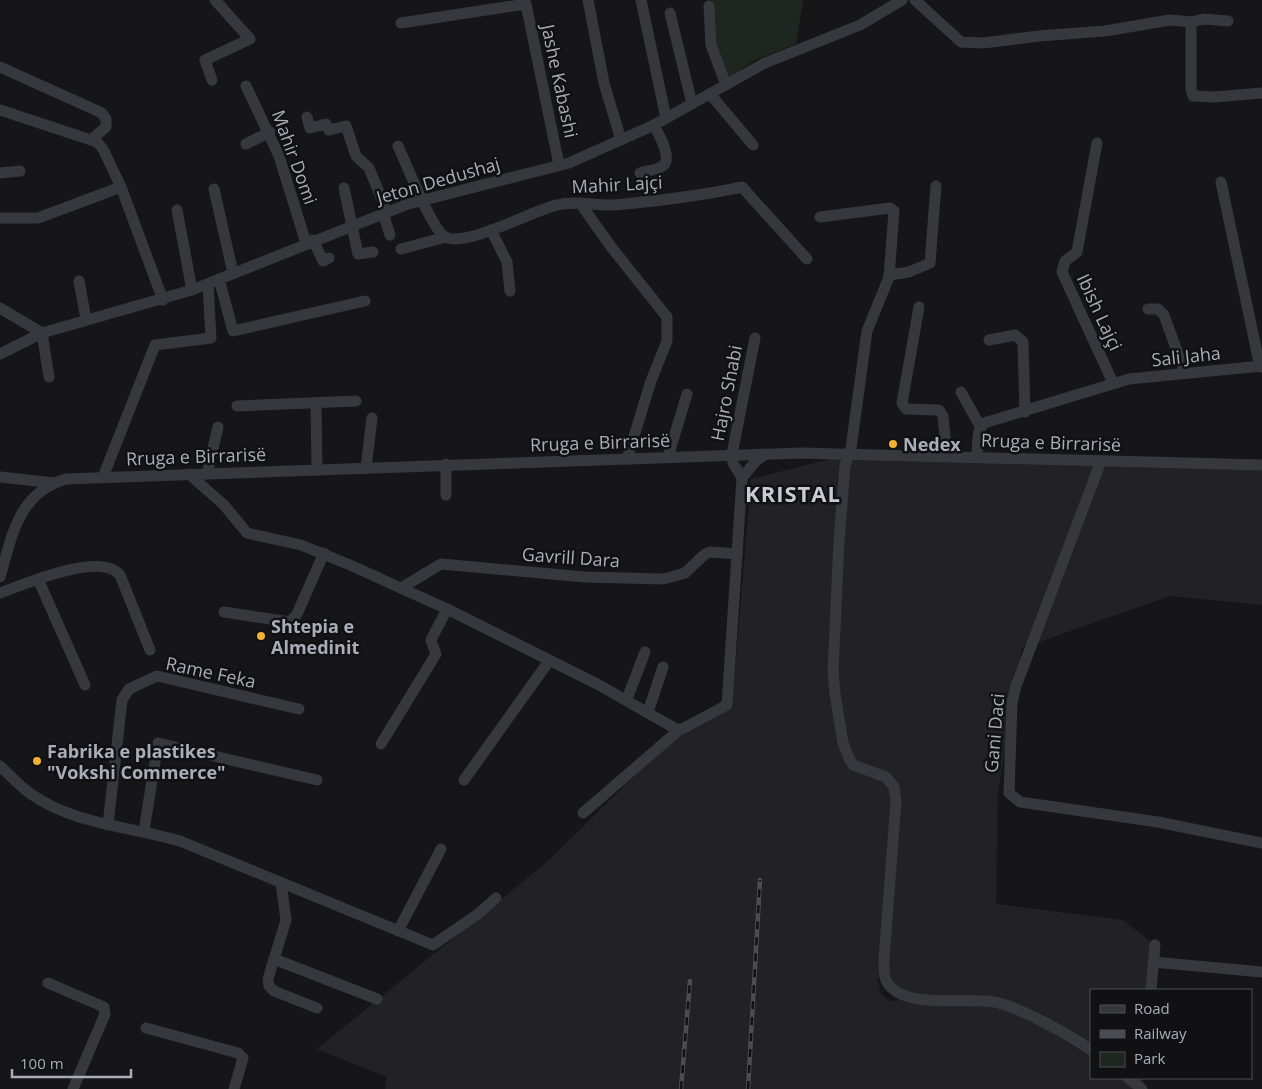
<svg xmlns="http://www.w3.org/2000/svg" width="1262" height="1089" viewBox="0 0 1262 1089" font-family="'Open Sans',sans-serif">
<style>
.built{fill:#222225;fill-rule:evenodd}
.green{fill:#1e261f}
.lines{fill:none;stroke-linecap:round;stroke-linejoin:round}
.minor{stroke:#37383d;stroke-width:11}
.rail-casing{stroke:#4a4c52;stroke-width:4.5}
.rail{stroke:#111113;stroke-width:2.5;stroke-dasharray:8;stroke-linecap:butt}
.poi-dot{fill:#f2b134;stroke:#111113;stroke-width:2}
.labels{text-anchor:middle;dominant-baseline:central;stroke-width:5;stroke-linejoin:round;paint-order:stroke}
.street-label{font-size:18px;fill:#a8adb8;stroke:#111113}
.poi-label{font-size:18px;font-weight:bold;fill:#a8adb8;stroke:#111113;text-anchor:start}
.district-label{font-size:22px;font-weight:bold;letter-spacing:1px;fill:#c9ccd4;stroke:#111113}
</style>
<rect width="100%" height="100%" fill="#161618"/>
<path class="built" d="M849,454L1262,465V605L1170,596L1022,648L998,792L996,904L1123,920L1155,945L1151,990H1091V1078H1143L1142,1089H385L387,1077L317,1049L548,861L672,739L732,707L751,479ZM878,977L884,982L904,997L890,1002L880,992Z"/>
<polygon class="green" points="712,0 803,0 796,44 755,60 724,81 718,60 709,6"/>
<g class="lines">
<g class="minor">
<polyline points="588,0 604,83 621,140"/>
<polyline points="641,0 666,118"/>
<polyline points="915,0 961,42 983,43 1039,36 1105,31 1170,20 1191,22 1191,89 1193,96 1214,97 1262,93"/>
<polyline points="709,6 711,45 726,85"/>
<polyline points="670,13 692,104"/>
<polyline points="1191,22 1204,19 1228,21"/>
<polyline points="401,23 526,4 559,165"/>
<polyline points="0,67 102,113 106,119 106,127 92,139"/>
<polyline points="212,80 205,60 250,39 215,0"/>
<polyline points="246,86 279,156 306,243"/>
<polyline points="710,94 753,145"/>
<polyline points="0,110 97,142 103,149 121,187 163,300"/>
<polyline points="307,117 310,128 326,124 329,130 346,126 356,156 369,168 387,212"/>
<polyline points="1097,143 1077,252 1065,261 1062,272 1113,383"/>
<polyline points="246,144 270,132"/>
<path d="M398,146C405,161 432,230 445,237C466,248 533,210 557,205C576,200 595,206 614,205C657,201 700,196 742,187L807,259"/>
<polyline points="0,173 20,171"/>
<path d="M640,173C646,171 657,170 663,166C673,157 658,134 654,125"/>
<polyline points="1221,182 1260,367"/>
<polyline points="344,188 358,254 373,252"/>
<polyline points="214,189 233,273"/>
<polyline points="580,203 612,248 667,317 667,341 651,381 627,459"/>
<polyline points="177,210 192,290"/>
<polyline points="383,213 390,235"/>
<path d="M820,217L890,208L894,211L889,277L867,331L851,448L845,466L839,541L833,672L835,694L843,743L849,758L853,765L886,777L894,787L896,801L884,959C884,966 883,976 887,982C902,1010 968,997 995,1002C1019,1007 1070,1035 1091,1050"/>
<polyline points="0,218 38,218 121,187"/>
<polyline points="491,230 507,262 510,291"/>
<polyline points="313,240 323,261 329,258"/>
<polyline points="401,249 446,237"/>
<polyline points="889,275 909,272 930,263 936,186"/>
<polyline points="219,279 233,331 365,301"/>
<polyline points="79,281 86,319"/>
<polyline points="919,307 902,403 906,409 939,410 943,416 947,456"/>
<polyline points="0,308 42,333 49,377"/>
<polyline points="1148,309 1158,309 1164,315 1185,373"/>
<polyline points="989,340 1015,335 1023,342 1025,412"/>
<polyline points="0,354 42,333 192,290 408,204 569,163 654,125 765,63 860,25 902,0"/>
<polyline points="961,392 980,426"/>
<polyline points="316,403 317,470"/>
<polyline points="237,406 356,401"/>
<polyline points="668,457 687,394"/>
<path d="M977,457C978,445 976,431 984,423L1129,379L1262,366"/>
<polyline points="1101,461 1016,686 1012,703 1009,793 1020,802 1158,822 1262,843"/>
<polyline points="366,468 372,418"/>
<polyline points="189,474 224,505 247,533 301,545 350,565 447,609 599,685 676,729 682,729 727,705 742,478 733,463 732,454 755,338"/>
<polyline points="207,474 218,427"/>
<polyline points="0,477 54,483"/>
<polyline points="103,477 155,345 211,338 208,284"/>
<polyline points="742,478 755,462 765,454"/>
<polyline points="446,495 446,464"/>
<path d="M0,577C12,536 18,493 66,479L801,453L1262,465"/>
<polyline points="38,579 85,685"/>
<polyline points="401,588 441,564 585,577 664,579 685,573 705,554 710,552 737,554"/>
<path d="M0,593C25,584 101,551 120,575L150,650"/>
<polyline points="224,612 290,622 297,614 324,553"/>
<polyline points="627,699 645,652"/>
<polyline points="648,712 663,667"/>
<polyline points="381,744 436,654 431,640 447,609"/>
<path d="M0,766C10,775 20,787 31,794C75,825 130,826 180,841L433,945L478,914L496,898"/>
<polyline points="464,780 549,661"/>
<polyline points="583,813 679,730"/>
<polyline points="108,825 122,700 129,689 157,676 299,709"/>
<polyline points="144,831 158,743 317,780"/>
<polyline points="281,883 286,920 268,979 269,986 274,991 317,1008"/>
<polyline points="398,931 441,849"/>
<polyline points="274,959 377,999"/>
<polyline points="1153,962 1262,972"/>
<polyline points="48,983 104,1007 105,1014 73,1089"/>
<polyline points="1151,990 1155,945"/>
<polyline points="146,1028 238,1053 243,1058 234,1089"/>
<polyline points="1128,1078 1142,1089"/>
</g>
<defs>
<g id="rail">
<polyline points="681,1089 690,981"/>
<polyline points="748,1089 760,880"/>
</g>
</defs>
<use href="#rail" class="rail-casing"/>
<use href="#rail" class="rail"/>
</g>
<g class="poi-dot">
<circle cx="893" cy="444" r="5"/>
<circle cx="261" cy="636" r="5"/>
<circle cx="37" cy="761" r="5"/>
</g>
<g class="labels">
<g class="street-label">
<text transform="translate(560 81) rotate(78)">Jashe Kabashi</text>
<text transform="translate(295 157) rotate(70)">Mahir Domi</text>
<text transform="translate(438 180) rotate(-16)">Jeton Dedushaj</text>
<text transform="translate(617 184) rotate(-3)">Mahir Lajçi</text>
<text transform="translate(1100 312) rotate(65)">Ibish Lajçi</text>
<text transform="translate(1186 356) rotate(-6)">Sali Jaha</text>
<text transform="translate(726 393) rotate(-79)">Hajro Shabi</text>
<text transform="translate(600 442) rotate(-2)">Rruga e Birrarisë</text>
<text transform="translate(1051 442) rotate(2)">Rruga e Birrarisë</text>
<text transform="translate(196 456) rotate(-2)">Rruga e Birrarisë</text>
<text transform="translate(571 557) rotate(4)">Gavrill Dara</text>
<text transform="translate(211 672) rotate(12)">Rame Feka</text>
<text transform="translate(994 733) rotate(-85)">Gani Daci</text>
</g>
<g class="poi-label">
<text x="903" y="444">Nedex</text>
<text x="271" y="626">Shtepia e<tspan x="271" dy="21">Almedinit</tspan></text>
<text x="47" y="751">Fabrika e plastikes<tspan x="47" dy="21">"Vokshi Commerce"</tspan></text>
</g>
<g class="district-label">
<text x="793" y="493">KRISTAL</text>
</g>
</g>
<rect x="1090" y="989" width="162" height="90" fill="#111113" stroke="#4d4f55"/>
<rect x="1100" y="1005" width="25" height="8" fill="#37383d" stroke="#4d4f55"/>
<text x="1134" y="1014" font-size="15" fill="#a8adb8">Road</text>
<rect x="1100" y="1030" width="25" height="8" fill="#4a4c52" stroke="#4d4f55"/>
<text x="1134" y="1039" font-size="15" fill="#a8adb8">Railway</text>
<rect x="1100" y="1052" width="25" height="15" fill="#1e261f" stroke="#4d4f55"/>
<text x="1134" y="1064" font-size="15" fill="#a8adb8">Park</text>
<path d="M12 1069v8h119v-8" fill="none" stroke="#a8adb8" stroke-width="2.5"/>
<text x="20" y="1069" font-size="15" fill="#a8adb8" stroke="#111113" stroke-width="4" paint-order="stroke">100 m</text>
</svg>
